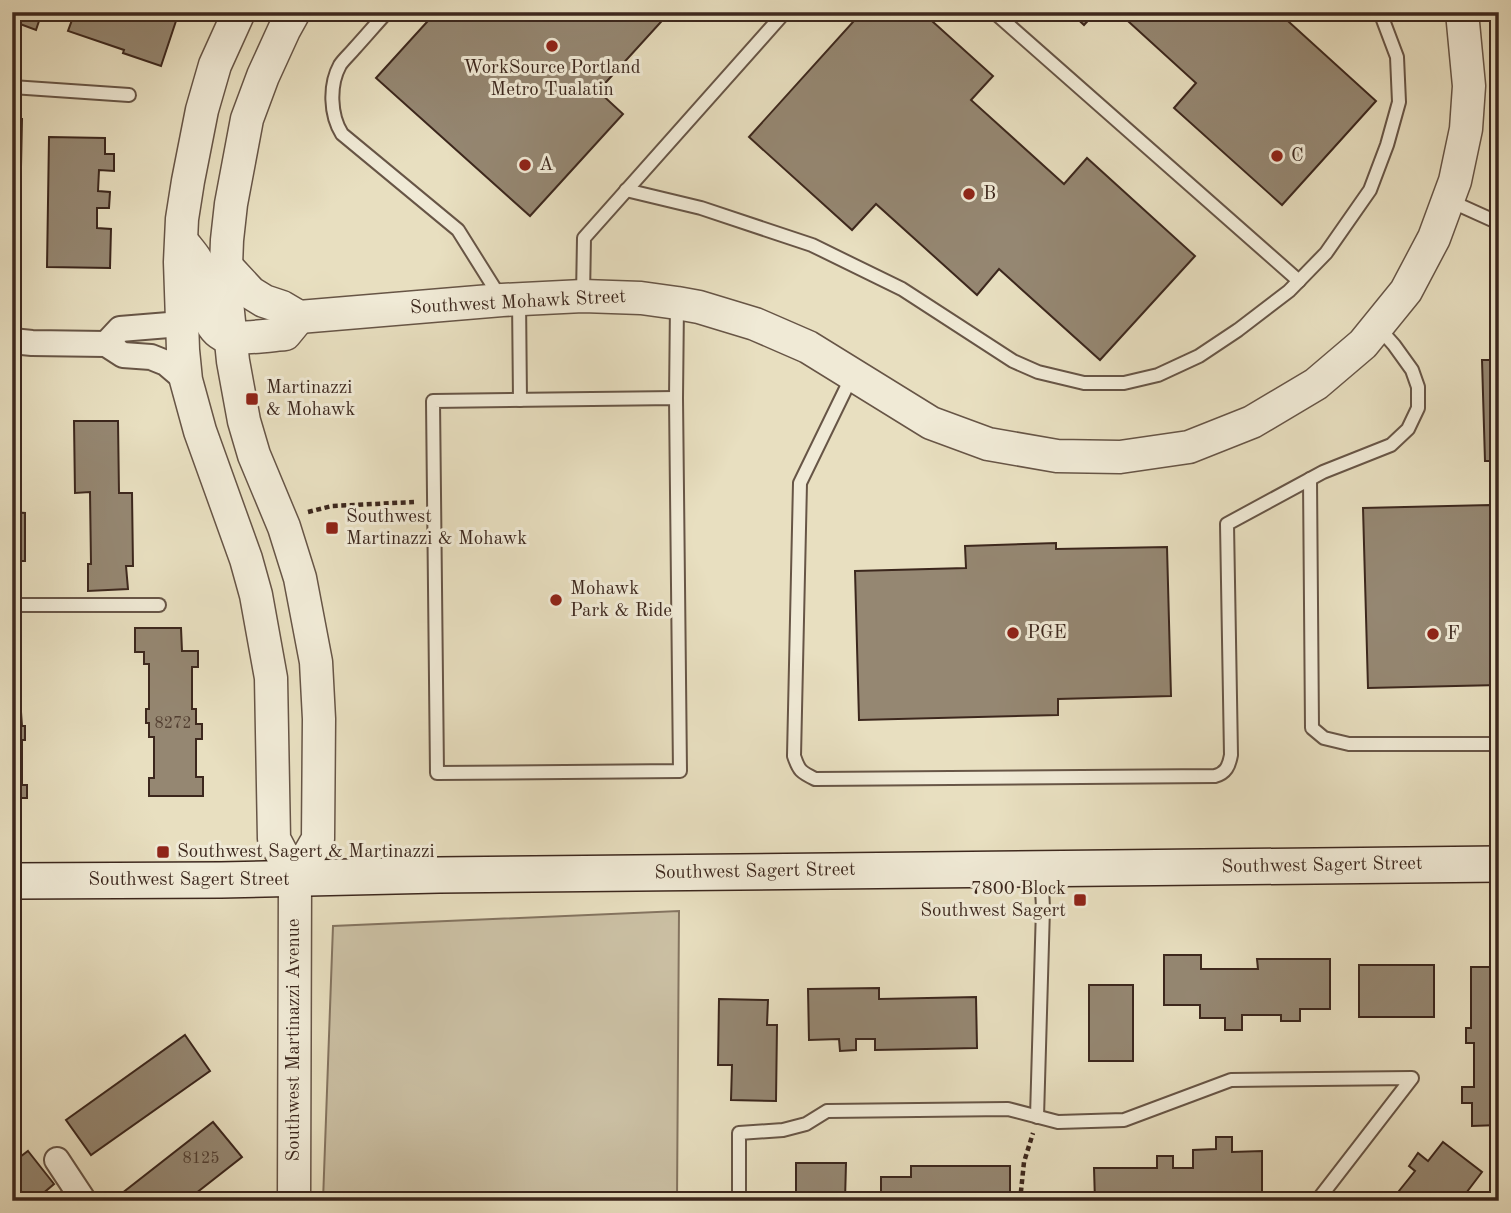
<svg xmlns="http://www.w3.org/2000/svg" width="1511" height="1213" viewBox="0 0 1511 1213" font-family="'Old Standard TT',serif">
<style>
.green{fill:#cbc0a4;stroke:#847460;stroke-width:2}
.building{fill:#958772;stroke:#3c271d;stroke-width:2}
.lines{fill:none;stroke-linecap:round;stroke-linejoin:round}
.service-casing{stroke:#675546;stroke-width:16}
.minor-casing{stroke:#675546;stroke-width:28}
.tertiary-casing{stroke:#675546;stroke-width:35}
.secondary-casing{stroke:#3c271d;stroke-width:38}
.path{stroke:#3c271d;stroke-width:4.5;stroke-dasharray:5 3.5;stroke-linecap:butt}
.service{stroke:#f0ead6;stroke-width:12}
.minor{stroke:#f0ead6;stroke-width:24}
.tertiary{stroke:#f0ead6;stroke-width:32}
.secondary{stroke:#f0ead6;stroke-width:35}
.poi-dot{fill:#8f2418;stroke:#f0ead6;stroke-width:2.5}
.labels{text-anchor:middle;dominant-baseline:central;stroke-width:6;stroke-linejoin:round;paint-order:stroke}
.number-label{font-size:16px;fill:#523f32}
.poi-label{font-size:19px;fill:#3c271d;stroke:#f0ead6;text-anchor:start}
.street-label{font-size:19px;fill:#3c271d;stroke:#f0ead6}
</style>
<rect width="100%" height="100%" fill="#e8dfc0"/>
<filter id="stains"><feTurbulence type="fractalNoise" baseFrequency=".00286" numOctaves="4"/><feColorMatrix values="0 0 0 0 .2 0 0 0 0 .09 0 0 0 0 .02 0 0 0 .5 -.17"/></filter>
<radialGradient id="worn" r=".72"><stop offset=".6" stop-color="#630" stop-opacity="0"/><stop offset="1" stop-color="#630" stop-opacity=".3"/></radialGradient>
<polygon class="green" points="679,911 677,1201 323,1201 333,926"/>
<g class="building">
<polygon points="12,12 42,12 36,30 12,21"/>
<polygon points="75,12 169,12 178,15 161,66 123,53 124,50 68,31"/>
<polygon points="436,12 670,12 598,91 623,114 530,216 376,78"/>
<polygon points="862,12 922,12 993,76 971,100 1064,184 1087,158 1195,256 1100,360 999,269 977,295 876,204 852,230 749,137"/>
<polygon points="1070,12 1096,12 1084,25"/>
<polygon points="1118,12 1278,12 1376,101 1282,205 1174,108 1196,83"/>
<polygon points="12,119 22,119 21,167 12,167"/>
<polygon points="49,137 105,138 105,154 114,154 114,171 99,170 98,191 110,192 109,208 97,208 97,228 111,229 110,268 47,267"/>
<polygon points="1482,360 1499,360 1499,461 1485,461"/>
<polygon points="74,421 118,421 119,493 132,493 133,566 126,566 128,589 88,591 88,564 91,564 90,492 75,493"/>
<polygon points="1490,505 1492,584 1499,584 1499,685 1368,688 1363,508"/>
<polygon points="12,512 25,513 25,561 12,561"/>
<polygon points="1056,543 1056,549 1167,547 1171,696 1058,699 1058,715 859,720 855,571 966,568 965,546"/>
<polygon points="135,628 181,628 182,651 198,651 198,667 192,667 192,709 196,709 196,724 202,724 202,739 196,739 196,777 203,777 203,796 149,796 149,778 154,778 154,737 149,737 149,723 146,723 146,709 149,709 149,664 144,664 144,652 135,652"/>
<polygon points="12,630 16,630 16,653 21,653 21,671 17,671 17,712 21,712 22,726 25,726 25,740 22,740 22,785 27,785 27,798 12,798"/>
<polygon points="1164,955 1201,955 1201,969 1258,969 1257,959 1330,959 1330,1009 1300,1009 1300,1021 1281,1021 1281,1015 1242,1015 1242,1030 1225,1030 1225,1018 1200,1018 1200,1005 1164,1005"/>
<rect x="1359" y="965" width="75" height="52"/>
<polygon points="1471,967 1499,967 1499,1125 1472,1126 1472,1103 1462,1103 1462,1087 1474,1087 1474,1043 1466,1043 1466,1028 1471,1028"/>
<rect x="1089" y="985" width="44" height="76"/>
<polygon points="879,988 879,999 976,997 977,1048 875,1050 875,1039 856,1039 856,1050 840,1051 839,1039 809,1040 808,989"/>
<polygon points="719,999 768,1000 767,1025 777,1025 776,1101 731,1100 732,1065 718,1065"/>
<polygon points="185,1035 210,1071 91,1155 66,1120"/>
<polygon points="213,1122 242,1157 186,1201 112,1201"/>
<polygon points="1216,1137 1232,1137 1232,1152 1262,1151 1262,1199 1095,1201 1094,1168 1157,1168 1157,1156 1173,1156 1173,1168 1193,1168 1193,1150 1216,1149"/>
<polygon points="1443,1142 1482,1172 1460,1201 1391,1201 1415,1171 1409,1166 1418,1153 1428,1161"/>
<polygon points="28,1151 54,1184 34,1201 12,1201 12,1163"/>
<polygon points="796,1163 846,1163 845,1201 796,1201"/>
<polygon points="911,1166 1010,1166 1010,1201 881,1201 881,1177 911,1177"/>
</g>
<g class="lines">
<defs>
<g id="service">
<path d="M387,12C376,24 365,37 354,49C350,54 344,59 340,65C329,85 330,115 342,134L458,230L500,297"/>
<polyline points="994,12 1299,281"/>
<polyline points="12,87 129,95"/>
<polyline points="626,190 701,208 812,245 902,289 1013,361 1038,372 1084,383 1124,383 1158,375 1199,356 1238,330 1289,291 1326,253 1370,190 1387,145 1399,102 1397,57 1380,12"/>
<polyline points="1448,200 1499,223"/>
<polyline points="583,296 584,238 785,12"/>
<polyline points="519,299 520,400"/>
<path d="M853,374L800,483L794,756C799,771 801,772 815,779L1215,776C1226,773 1229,766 1231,755L1227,524L1323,472L1391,445L1408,429L1418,408V387L1412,370L1394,345L1378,327"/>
<polygon points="676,398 680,771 437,773 433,401"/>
<polyline points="676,398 677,304"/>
<polyline points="1310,479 1312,728 1324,738 1349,744 1499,744"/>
<polyline points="12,605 159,605"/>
<polyline points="1037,1117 1043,908 1041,869"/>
<polyline points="739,1201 739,1133 783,1130 806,1124 827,1111 1008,1109 1058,1122 1124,1120 1231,1080 1412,1078 1317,1201"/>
</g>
<g id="minor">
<polyline points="12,341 32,343 106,344 123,355 151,357 166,363 186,380"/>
<polyline points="106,344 120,329 181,324"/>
<polyline points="57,1160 84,1201"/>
</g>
<g id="tertiary">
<polyline points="239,12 215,65 202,110 188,181 182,219 180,262 183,350 186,380 200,431 246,559 256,595 271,678 274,839 295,879 294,1201"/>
<polyline points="294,12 284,30 263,76 247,119 231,204 227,240 226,266 227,302 233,361 244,421 254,455 284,527 300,578 316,662 319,719 318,839 295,879"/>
<path d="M184,244C191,253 199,261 201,272C204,291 203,327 225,336C236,340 272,335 285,334L299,317"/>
<polyline points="226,266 251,293 264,301 282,307 299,317 502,300 583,296 641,298 677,303 699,307 755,324 808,347 931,423 988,444 1057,456 1120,457 1189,447 1252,422 1316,384 1363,344 1406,291 1434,238 1455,181 1466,129 1469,86 1462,12"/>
</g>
<polyline id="secondary" points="12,881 221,880 439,875 1499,864"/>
</defs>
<use href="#service" class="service-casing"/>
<use href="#minor" class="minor-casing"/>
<use href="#tertiary" class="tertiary-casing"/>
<use href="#secondary" class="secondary-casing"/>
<g class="path">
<polyline points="308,512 332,506 414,502"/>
<polyline points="1020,1201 1024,1162 1033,1133"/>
</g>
<use href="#service" class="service"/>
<use href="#minor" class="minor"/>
<use href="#tertiary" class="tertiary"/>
<use href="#secondary" class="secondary"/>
</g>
<g class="poi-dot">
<circle cx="552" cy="46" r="7"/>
<circle cx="1277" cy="156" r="7"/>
<circle cx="525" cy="165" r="7"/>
<circle cx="969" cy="194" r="7"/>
<rect x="245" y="392" width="14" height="14" rx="3.5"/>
<rect x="325" y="521" width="14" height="14" rx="3.5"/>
<circle cx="556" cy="600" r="7"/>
<circle cx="1013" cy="633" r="7"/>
<circle cx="1433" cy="634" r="7"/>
<rect x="156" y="845" width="14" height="14" rx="3.5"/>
<rect x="1073" y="893" width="14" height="14" rx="3.5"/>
</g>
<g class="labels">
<g class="number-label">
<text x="173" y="724">8272</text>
<text x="201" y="1159">8125</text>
</g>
<g class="poi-label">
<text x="552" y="68" text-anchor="middle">WorkSource Portland<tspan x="552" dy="22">Metro Tualatin</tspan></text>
<text x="1291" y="156">C</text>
<text x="539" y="165">A</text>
<text x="983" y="194">B</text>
<text x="266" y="388">Martinazzi<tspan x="266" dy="22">&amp; Mohawk</tspan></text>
<text x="346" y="517">Southwest<tspan x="346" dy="22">Martinazzi &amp; Mohawk</tspan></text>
<text x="570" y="589">Mohawk<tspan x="570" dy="22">Park &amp; Ride</tspan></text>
<text x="1027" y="633">PGE</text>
<text x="1447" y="634">F</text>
<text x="177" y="852">Southwest Sagert &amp; Martinazzi</text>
<text x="1066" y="889" text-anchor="end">7800 Block<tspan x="1066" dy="22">Southwest Sagert</tspan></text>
</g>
<g class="street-label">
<text transform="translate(518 303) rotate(-3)">Southwest Mohawk Street</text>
<text transform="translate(1322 866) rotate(-1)">Southwest Sagert Street</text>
<text transform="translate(755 872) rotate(-1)">Southwest Sagert Street</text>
<text x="189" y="880">Southwest Sagert Street</text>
<text transform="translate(294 1040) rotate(-90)">Southwest Martinazzi Avenue</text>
</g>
</g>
<rect width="1511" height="1213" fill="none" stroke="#e8dfc0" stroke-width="42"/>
<rect x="14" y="14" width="1483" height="1185" fill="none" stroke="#3c271d" stroke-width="3.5"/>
<rect x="21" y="21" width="1469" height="1171" fill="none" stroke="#3c271d" stroke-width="2"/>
<rect width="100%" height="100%" filter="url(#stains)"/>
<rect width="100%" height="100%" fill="url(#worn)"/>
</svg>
